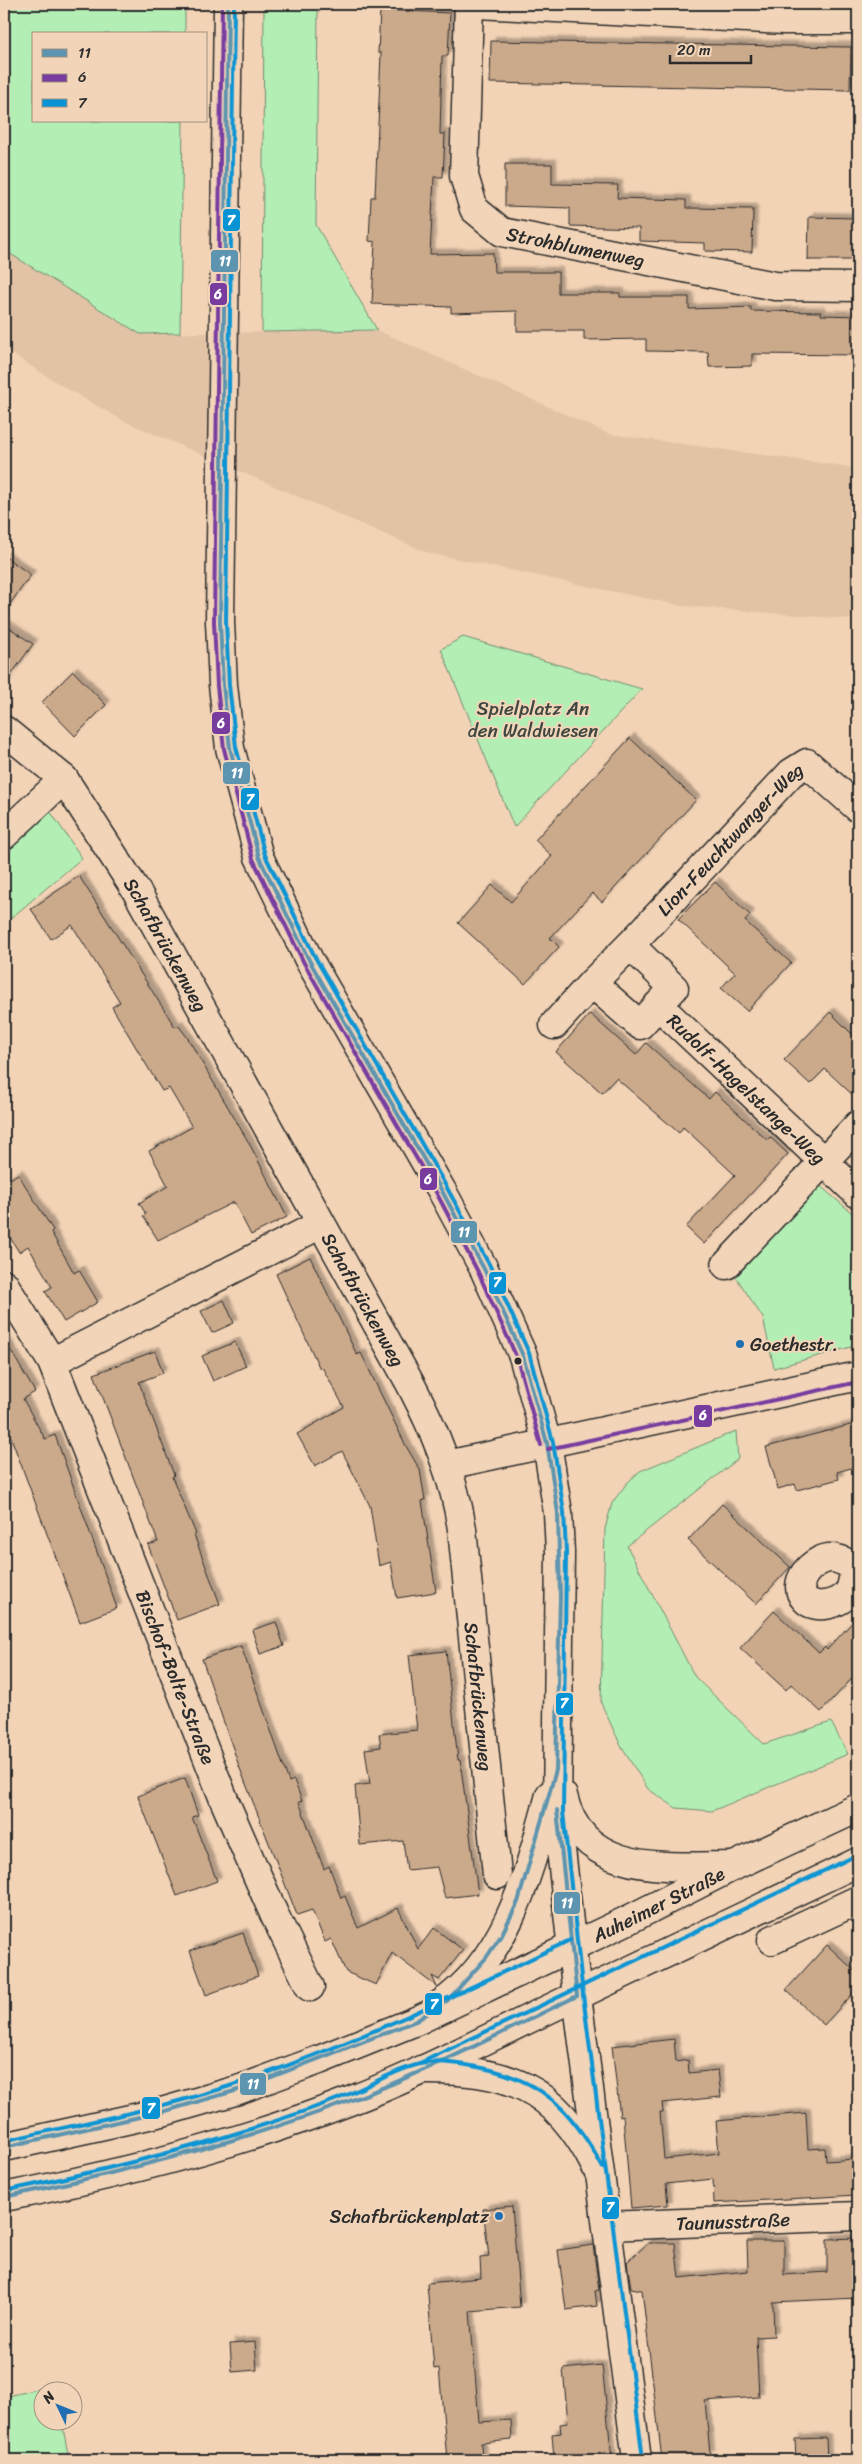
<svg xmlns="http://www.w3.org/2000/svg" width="862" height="2464" viewBox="0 0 862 2464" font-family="Sriracha,sans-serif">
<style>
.built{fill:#e3c3a6}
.green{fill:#b3eeb4;stroke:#6f8c70}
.building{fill:#cba98b;stroke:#2b2b2b;filter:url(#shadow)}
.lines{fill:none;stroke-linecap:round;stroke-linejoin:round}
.minor-casing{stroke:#2b2b2b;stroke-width:31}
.major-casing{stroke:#2b2b2b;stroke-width:31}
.minor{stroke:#f2d5b9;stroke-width:28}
.major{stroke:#f2d5b9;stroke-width:28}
.bus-1-casing{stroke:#f2d5b9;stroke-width:8}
.bus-2-casing{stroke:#f2d5b9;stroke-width:8}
.bus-3-casing{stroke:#f2d5b9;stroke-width:8}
.bus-1{stroke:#5d94af;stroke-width:4}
.bus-2{stroke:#783c9f;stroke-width:4}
.bus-3{stroke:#0894d4;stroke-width:4}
.poi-dot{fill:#1f6fb2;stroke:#f2d5b9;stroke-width:2}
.bus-dot{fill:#2b2b2b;stroke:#f2d5b9;stroke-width:2}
.labels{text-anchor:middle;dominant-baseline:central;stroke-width:4;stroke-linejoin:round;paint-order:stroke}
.street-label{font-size:19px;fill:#2b2b2b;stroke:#f2d5b9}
.park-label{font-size:19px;fill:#3f4840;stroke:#f2d5b9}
.poi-label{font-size:19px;fill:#2b2b2b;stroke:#f2d5b9;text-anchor:start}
.line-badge{stroke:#f2d5b9;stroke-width:2}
.badge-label{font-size:14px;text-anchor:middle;font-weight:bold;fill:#fff}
</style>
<defs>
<filter id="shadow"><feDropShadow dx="4.5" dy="-4.5" stdDeviation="1" flood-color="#0004"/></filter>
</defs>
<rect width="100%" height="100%" fill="#f3d3b5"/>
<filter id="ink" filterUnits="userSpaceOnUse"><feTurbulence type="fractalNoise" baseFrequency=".02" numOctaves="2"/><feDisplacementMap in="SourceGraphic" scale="10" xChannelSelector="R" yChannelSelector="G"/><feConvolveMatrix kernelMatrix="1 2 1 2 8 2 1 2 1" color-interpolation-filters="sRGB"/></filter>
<g filter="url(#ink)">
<polygon class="built" points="4,250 140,334 377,330 609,434 858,468 858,620 683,606 428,553 315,504 122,420 64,387 4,349"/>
<g class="green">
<polygon points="4,4 185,4 185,34 34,34 34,121 183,121 180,333 140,334 4,250"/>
<polygon points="264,4 318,4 316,225 377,330 262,332"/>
<polygon points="463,637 642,689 514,827 441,649"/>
<polygon points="48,808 82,858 4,924 4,849"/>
<polygon points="818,1184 858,1218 858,1345 774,1368 763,1318 736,1277"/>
<polygon points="736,1431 738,1459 627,1546 695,1677 764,1744 831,1722 848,1754 712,1811 676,1808 648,1789 622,1748 601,1703 605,1529 612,1503 627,1483 640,1471"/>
<polygon points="55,2385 57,2391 42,2392 42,2422 62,2422 69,2460 4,2460 4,2397"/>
</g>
<g class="building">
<polygon points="380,10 450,13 448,56 442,56 440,134 445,134 443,177 434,177 430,254 493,253 494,272 558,272 558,293 620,293 620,297 689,297 689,309 751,307 751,311 821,312 821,315 858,316 858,355 752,354 752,366 709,367 708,352 646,351 646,339 584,340 584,331 517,331 517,311 451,313 451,307 372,304 375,242 369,241 371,197 375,197 381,53 378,53"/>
<polygon points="491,41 851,47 850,90 490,83"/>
<polygon points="505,164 552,164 552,184 618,185 617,198 686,200 686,208 753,209 752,252 705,251 705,243 639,241 639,228 570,226 570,208 505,206"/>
<polygon points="809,217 856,218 854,260 808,260"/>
<polygon points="4,556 31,575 4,612"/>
<polygon points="4,624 33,644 4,685"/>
<polygon points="73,671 106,705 75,736 42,702"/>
<polygon points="630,738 696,800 602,902 592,893 550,938 559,947 525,984 458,923 492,885 511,902 539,871 552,856 535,840"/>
<polygon points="79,876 175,1027 178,1025 187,1037 249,1143 287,1217 251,1235 234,1202 158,1240 143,1216 146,1214 139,1203 168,1186 149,1151 192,1127 169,1088 162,1091 112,1007 120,1002 72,925 51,939 31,909"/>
<polygon points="715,882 750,915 745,921 791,963 747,1011 721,988 735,973 678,919"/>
<polygon points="830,1012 858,1040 858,1100 825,1069 810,1084 784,1060"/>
<polygon points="590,1014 636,1055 646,1043 709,1099 715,1092 767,1140 770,1137 788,1154 704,1244 686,1227 735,1175 683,1127 679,1133 616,1078 602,1093 556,1052"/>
<polygon points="18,1174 53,1230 51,1232 74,1273 79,1270 98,1302 64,1322 45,1291 52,1287 28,1246 19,1252 4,1228 4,1183"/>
<polygon points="310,1257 357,1355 361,1353 406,1446 420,1470 425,1500 422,1501 436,1592 397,1598 391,1562 379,1566 370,1506 342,1451 315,1466 297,1434 344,1407 322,1367 320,1369 276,1274"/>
<polygon points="224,1300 234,1323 212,1333 201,1311"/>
<polygon points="4,1339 35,1392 23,1399 45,1439 55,1435 117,1608 80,1622 4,1419"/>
<polygon points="235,1342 246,1366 213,1381 202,1356"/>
<polygon points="155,1351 163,1373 139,1382 174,1475 172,1477 196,1534 194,1535 220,1604 177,1620 148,1545 158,1542 94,1374"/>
<polygon points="858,1423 858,1466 837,1472 839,1479 797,1490 795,1484 778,1489 766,1447"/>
<polygon points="722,1504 790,1567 756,1604 688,1540"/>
<polygon points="774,1611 819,1653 825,1647 827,1650 858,1616 858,1672 821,1712 791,1684 786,1690 740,1648"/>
<polygon points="276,1622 284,1646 260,1654 252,1630"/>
<polygon points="241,1646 289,1782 294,1780 302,1801 299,1802 324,1869 329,1866 341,1898 345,1896 358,1928 398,1908 418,1949 434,1928 463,1950 439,1980 432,1976 437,1987 392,1953 376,1985 346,1972 331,1939 325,1942 312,1910 297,1915 239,1766 202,1659"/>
<polygon points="446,1651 458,1760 460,1760 478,1894 445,1898 437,1867 407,1870 403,1841 360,1845 355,1786 370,1784 365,1749 381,1747 379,1734 417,1730 409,1655"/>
<polygon points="185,1778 198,1815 192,1817 217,1881 177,1896 138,1796"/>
<polygon points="243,1933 258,1976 206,1995 190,1951"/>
<polygon points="827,1945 858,1974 858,1988 824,2025 786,1990"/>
<polygon points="674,2039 676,2062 688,2060 689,2073 718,2070 721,2097 662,2103 663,2112 660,2112 664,2159 719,2153 716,2121 806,2113 808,2149 825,2148 826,2161 857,2159 858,2195 714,2203 713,2179 666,2184 668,2205 631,2208 623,2116 620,2117 612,2046"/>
<polygon points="512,2206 520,2307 470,2311 479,2422 511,2420 512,2440 481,2443 482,2460 447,2460 439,2368 434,2369 427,2283 481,2278 480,2258 489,2257 483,2209"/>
<polygon points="858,2238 858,2298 773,2302 774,2336 756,2337 759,2397 705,2401 710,2454 703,2455 703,2460 662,2460 642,2290 631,2288 627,2262 648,2243 675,2243 679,2278 748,2271 747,2241 784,2241 784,2275 827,2272 827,2239"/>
<polygon points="593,2245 599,2290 595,2291 597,2306 566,2310 558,2250"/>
<polygon points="255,2342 257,2370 232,2372 230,2344"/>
<polygon points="602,2365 612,2460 554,2459 552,2434 561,2433 560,2424 568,2423 563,2369"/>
<polygon points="826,2438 827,2460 796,2460 795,2439"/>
</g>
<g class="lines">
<defs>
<g id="minor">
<polyline points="228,4 220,622 223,685 230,748 259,857 309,960 442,1191 484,1269 523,1356 547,1443 558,1513 560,1552 557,1812 577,1996 637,2460"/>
<path id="s1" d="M469,4L464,176L474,209L502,232L775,286L858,287"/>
<polyline points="477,4 784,20 858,20"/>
<path id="s2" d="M4,730L64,779L137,892L411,1385C435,1431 454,1477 462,1529L497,1875"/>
<polyline points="4,835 64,779"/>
<path id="s3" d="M630,945L791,773L807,763L858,808"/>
<polygon points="630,945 674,988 640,1025 592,983"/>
<path id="s4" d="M658,1005L858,1194"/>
<polyline points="554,1025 592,983"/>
<polyline points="726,1265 858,1125"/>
<path id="s5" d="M4,1284L52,1362L225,1802L274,1914L310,1987"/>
<polyline points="52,1362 321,1224"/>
<polyline points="447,1465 858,1376"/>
<path d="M854,1566C854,1575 853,1584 849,1592C841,1604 815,1611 805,1599C790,1583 812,1560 829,1558C837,1557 847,1563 854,1566L858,1565"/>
<path d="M563,1796C582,1878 670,1866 734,1866"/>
<polyline points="772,1940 858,1900"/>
<path d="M438,2006C508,1960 529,1871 550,1795"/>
<path d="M421,2070C506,2069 555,2085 595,2165"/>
<path id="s6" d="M607,2226L858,2216"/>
</g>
<g id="major">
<path id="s7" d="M4,2147L162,2112L238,2090L319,2060L416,2021L630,1919L734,1866L858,1808"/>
<path d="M4,2197C121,2174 236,2145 347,2102C416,2076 482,2041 549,2009C652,1960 755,1911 858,1862"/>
</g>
</defs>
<use href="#minor" class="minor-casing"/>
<use href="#major" class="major-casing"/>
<use href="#minor" class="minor"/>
<use href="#major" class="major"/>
<defs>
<g id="bus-1">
<polyline points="557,1810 577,1996"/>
<polyline points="4,2147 162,2112 238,2090 416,2021 448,2000 486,1958 502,1934 518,1902 556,1770 560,1596 558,1513 547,1443 523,1356 484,1269 442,1191 309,960 259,857 230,748 223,685 220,622 228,4"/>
<path d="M4,2197C120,2173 235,2144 347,2102C426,2072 501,2033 577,1996"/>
</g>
<g id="bus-2">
<polyline points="222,4 214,622 217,686 224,749 253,859 304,963 437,1194 478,1272 517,1358 541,1445"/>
<polyline points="548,1449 858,1382"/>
</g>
<g id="bus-3">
<polyline points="234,4 226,622 229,685 236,747 265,855 315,957 447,1188 490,1266 529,1353 553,1442 564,1512 566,1552 563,1812 583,1995 643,2459"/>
<polyline points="420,2063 855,1856"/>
<path d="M4,2141C81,2123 161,2109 236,2084C351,2045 461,1993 570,1940"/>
<path d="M4,2191C88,2174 171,2154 254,2128C285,2118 316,2108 347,2095C371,2085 394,2070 420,2064C437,2060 456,2063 472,2066C540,2077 572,2109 603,2168"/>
</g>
</defs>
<use href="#bus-1" class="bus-1-casing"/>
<use href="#bus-2" class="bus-2-casing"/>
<use href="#bus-3" class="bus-3-casing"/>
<use href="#bus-1" class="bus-1"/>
<use href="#bus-2" class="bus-2"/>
<use href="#bus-3" class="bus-3"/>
</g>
</g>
<g class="poi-dot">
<circle cx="740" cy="1344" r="5"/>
<circle cx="499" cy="2216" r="5"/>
</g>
<circle class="bus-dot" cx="518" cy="1361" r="4.5"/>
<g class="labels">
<g class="street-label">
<text stroke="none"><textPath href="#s1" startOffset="318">Strohblumenweg</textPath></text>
<text stroke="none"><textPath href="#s3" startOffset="146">Lion-Feuchtwanger-Weg</textPath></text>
<text stroke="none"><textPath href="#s2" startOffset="272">Schafbrückenweg</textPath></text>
<text stroke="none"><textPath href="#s4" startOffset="122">Rudolf-Hagelstange-Weg</textPath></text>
<text stroke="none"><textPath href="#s2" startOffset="678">Schafbrückenweg</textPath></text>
<text stroke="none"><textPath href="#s5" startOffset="430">Bischof-Bolte-Straße</textPath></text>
<text stroke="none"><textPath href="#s2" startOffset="1098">Schafbrückenweg</textPath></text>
<text stroke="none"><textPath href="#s7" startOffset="701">Auheimer Straße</textPath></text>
<text stroke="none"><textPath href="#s6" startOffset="126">Taunusstraße</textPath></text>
</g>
<g class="park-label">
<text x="533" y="708">Spielplatz An<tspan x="533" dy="22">den Waldwiesen</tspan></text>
</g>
<g class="poi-label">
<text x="750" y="1344">Goethestr.</text>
<text x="489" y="2216" text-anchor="end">Schafbrückenplatz</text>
</g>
</g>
<g class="line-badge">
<rect x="222" y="208" width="19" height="24" rx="5" fill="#0894d4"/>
<rect x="210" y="249" width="29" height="24" rx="5" fill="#5d94af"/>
<rect x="209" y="282" width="19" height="24" rx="5" fill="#783c9f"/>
<rect x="211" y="711" width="20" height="24" rx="5" fill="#783c9f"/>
<rect x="222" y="761" width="29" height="24" rx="5" fill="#5d94af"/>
<rect x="240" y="787" width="20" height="24" rx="5" fill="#0894d4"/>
<rect x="419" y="1167" width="19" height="24" rx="5" fill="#783c9f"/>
<rect x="450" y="1220" width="28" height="24" rx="5" fill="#5d94af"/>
<rect x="488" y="1271" width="19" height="24" rx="5" fill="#0894d4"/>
<rect x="693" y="1404" width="20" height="24" rx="5" fill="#783c9f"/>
<rect x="555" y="1692" width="19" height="24" rx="5" fill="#0894d4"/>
<rect x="553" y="1891" width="28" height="24" rx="5" fill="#5d94af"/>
<rect x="424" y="1992" width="19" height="24" rx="5" fill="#0894d4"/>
<rect x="239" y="2072" width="28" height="24" rx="5" fill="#5d94af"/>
<rect x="141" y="2096" width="20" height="24" rx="5" fill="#0894d4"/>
<rect x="601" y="2196" width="19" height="24" rx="5" fill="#0894d4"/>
</g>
<g class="badge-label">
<text x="231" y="225">7</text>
<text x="225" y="266">11</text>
<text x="218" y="299">6</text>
<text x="221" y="728">6</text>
<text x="237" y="778">11</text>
<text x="250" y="804">7</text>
<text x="428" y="1184">6</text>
<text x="464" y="1237">11</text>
<text x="497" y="1287">7</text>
<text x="703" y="1420">6</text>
<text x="564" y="1708">7</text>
<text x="567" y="1908">11</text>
<text x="434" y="2009">7</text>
<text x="253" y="2089">11</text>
<text x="151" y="2113">7</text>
<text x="610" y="2212">7</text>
</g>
<rect width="862" height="2464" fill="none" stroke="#f2d5b9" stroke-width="20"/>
<rect x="10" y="10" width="842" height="2444" fill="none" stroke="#2b2b2b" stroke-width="2" filter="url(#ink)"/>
<rect x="32" y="32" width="175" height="90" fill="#f2d5b9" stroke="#a29180"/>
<rect x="42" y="49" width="25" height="8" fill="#5d94af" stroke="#a29180"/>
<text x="78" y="58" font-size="15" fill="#2b2b2b">11</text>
<rect x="42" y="74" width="25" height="8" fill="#783c9f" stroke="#a29180"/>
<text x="78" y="82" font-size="15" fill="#2b2b2b">6</text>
<rect x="42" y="99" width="25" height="8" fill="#0894d4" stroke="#a29180"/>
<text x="78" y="108" font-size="15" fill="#2b2b2b">7</text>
<g transform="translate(58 2406) rotate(313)"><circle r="24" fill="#f2d5b9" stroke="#a29180"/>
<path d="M0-4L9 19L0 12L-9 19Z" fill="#1f6fb2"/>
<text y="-8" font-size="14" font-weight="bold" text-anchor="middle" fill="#2b2b2b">N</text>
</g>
<path d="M670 55v8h81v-8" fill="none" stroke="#2b2b2b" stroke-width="2.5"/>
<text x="677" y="55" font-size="15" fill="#2b2b2b" stroke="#f2d5b9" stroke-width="4" paint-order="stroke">20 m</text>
</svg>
